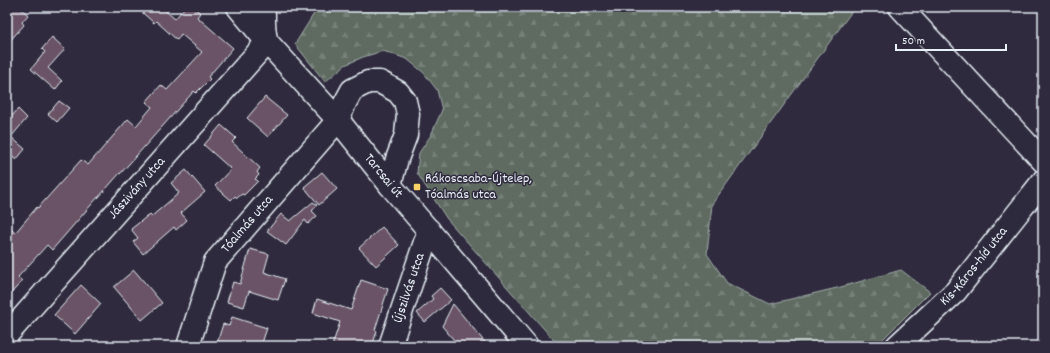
<svg xmlns="http://www.w3.org/2000/svg" width="1050" height="353" viewBox="0 0 1050 353" font-family="Dekko,sans-serif">
<style>
.forest{fill:url(#forest-firs);stroke:#a3aeac}
.building{fill:#6a5366;stroke:#e8f1f8}
.lines{fill:none;stroke-linecap:round;stroke-linejoin:round}
.minor-casing{stroke:#e8f1f8;stroke-width:25}
.major-casing{stroke:#e8f1f8;stroke-width:25}
.minor{stroke:#2f2a3d;stroke-width:22}
.major{stroke:#2f2a3d;stroke-width:22}
.poi-dot{fill:#ffd166;stroke:#2f2a3d;stroke-width:1.5}
.labels{text-anchor:middle;dominant-baseline:central;stroke-width:3;stroke-linejoin:round;paint-order:stroke}
.street-label{font-size:14px;fill:#e8f1f8;stroke:#2f2a3d}
.poi-label{font-size:14px;fill:#e8f1f8;stroke:#2f2a3d;text-anchor:start}
</style>
<defs>
<pattern id="forest-firs" width="22" height="20" patternUnits="userSpaceOnUse"><rect width="22" height="20" fill="#5e6b61"/><path d="M5 1l3.5 6h-7zM16 11l3.5 6h-7z" fill="#758178"/></pattern>
</defs>
<rect width="100%" height="100%" fill="#2f2a3d"/>
<filter id="ink" filterUnits="userSpaceOnUse"><feTurbulence type="fractalNoise" baseFrequency=".025" numOctaves="2"/><feDisplacementMap in="SourceGraphic" scale="8" xChannelSelector="R" yChannelSelector="G"/><feConvolveMatrix kernelMatrix="1 2 1 2 8 2 1 2 1" color-interpolation-filters="sRGB"/></filter>
<g filter="url(#ink)">
<polygon class="forest" points="323,7 356,7 361,9 386,9 404,7 855,7 712,204 707,254 727,283 770,304 841,287 901,270 930,292 876,346 559,346 447,219 417,173 419,153 431,135 442,110 437,90 424,73 407,59 383,51 363,57 345,65 325,82 295,44 315,12"/>
<g class="building">
<polygon points="7,7 19,7 28,15 22,22 24,25 7,44"/>
<polygon points="136,7 161,7 175,19 185,7 194,7 200,13 197,17 233,48 208,77 210,79 196,93 194,91 120,174 120,173 98,198 98,197 52,250 47,245 18,277 22,281 7,298 7,225 15,233 37,207 38,208 81,160 88,165 128,119 136,126 152,107 146,102 161,85 167,90 202,52 181,34 177,40 156,21 154,23"/>
<polygon points="52,37 65,49 48,68 62,81 55,90 31,69 45,52 42,49"/>
<polygon points="265,97 287,115 268,137 247,118"/>
<polygon points="59,101 69,108 57,122 48,114"/>
<polygon points="18,109 27,118 11,137 25,149 16,160 7,152 7,122"/>
<polygon points="221,125 236,138 232,142 260,168 257,172 259,175 255,179 258,181 244,195 242,194 237,198 235,196 231,200 215,186 231,169 204,145"/>
<polygon points="186,170 205,192 181,213 187,220 176,230 174,227 143,254 133,242 138,238 131,229 150,214 152,216 179,193 171,183"/>
<polygon points="322,172 337,189 319,205 304,187"/>
<polygon points="313,202 317,205 312,211 317,216 308,224 305,220 286,245 267,231 281,214 290,221"/>
<polygon points="382,227 399,245 376,266 359,248"/>
<polygon points="250,249 269,254 264,272 285,279 278,300 249,291 244,307 227,302 233,282 240,284"/>
<polygon points="134,270 162,303 142,320 114,287"/>
<polygon points="361,280 388,289 375,330 377,331 372,346 332,346 340,322 313,313 317,299 351,310"/>
<polygon points="81,285 101,304 75,334 54,315"/>
<polygon points="440,288 451,300 425,322 417,313 433,299 431,296"/>
<polygon points="453,304 488,346 459,346 442,326"/>
<polygon points="232,317 267,328 261,346 216,346 223,324 229,326"/>
</g>
<g class="lines">
<defs>
<g id="minor">
<path id="s1" d="M238,7L267,42L338,120L390,185L527,346"/>
<path id="s2" d="M7,335L267,42"/>
<path id="s3" d="M188,346L215,262L338,120L345,103L352,90L368,82H380L398,92L405,101L408,114L406,135L397,159L390,185"/>
<path id="s4" d="M390,346L429,230"/>
<path id="s5" d="M897,346L956,291L1043,181"/>
</g>
<g id="major">
<path d="M264,7C264,19 263,31 267,42"/>
<polyline points="900,7 1043,161"/>
</g>
</defs>
<use href="#minor" class="minor-casing"/>
<use href="#major" class="major-casing"/>
<use href="#minor" class="minor"/>
<use href="#major" class="major"/>
</g>
</g>
<rect class="poi-dot" x="413" y="183" width="8" height="8" rx="2"/>
<g class="labels">
<g class="street-label">
<text stroke="none"><textPath href="#s1" startOffset="223">Tarcsai út</textPath></text>
<text stroke="none"><textPath href="#s2" startOffset="196">Jászivány utca</textPath></text>
<text stroke="none"><textPath href="#s3" startOffset="138">Tóalmás utca</textPath></text>
<text stroke="none"><textPath href="#s5" startOffset="111">Kis-Káros-híd utca</textPath></text>
<text stroke="none"><textPath href="#s4" startOffset="61">Újszilvás utca</textPath></text>
</g>
<g class="poi-label">
<text x="425" y="179">Rákoscsaba-Újtelep,<tspan x="425" dy="16">Tóalmás utca</tspan></text>
</g>
</g>
<rect width="1050" height="353" fill="none" stroke="#2f2a3d" stroke-width="24"/>
<rect x="12" y="12" width="1026" height="329" fill="none" stroke="#e8f1f8" stroke-width="1.5" filter="url(#ink)"/>
<path d="M896 44v6h110v-6" fill="none" stroke="#e8f1f8" stroke-width="2"/>
<text x="902" y="44" font-size="12" fill="#e8f1f8" stroke="#2f2a3d" stroke-width="3" paint-order="stroke">50 m</text>
</svg>
